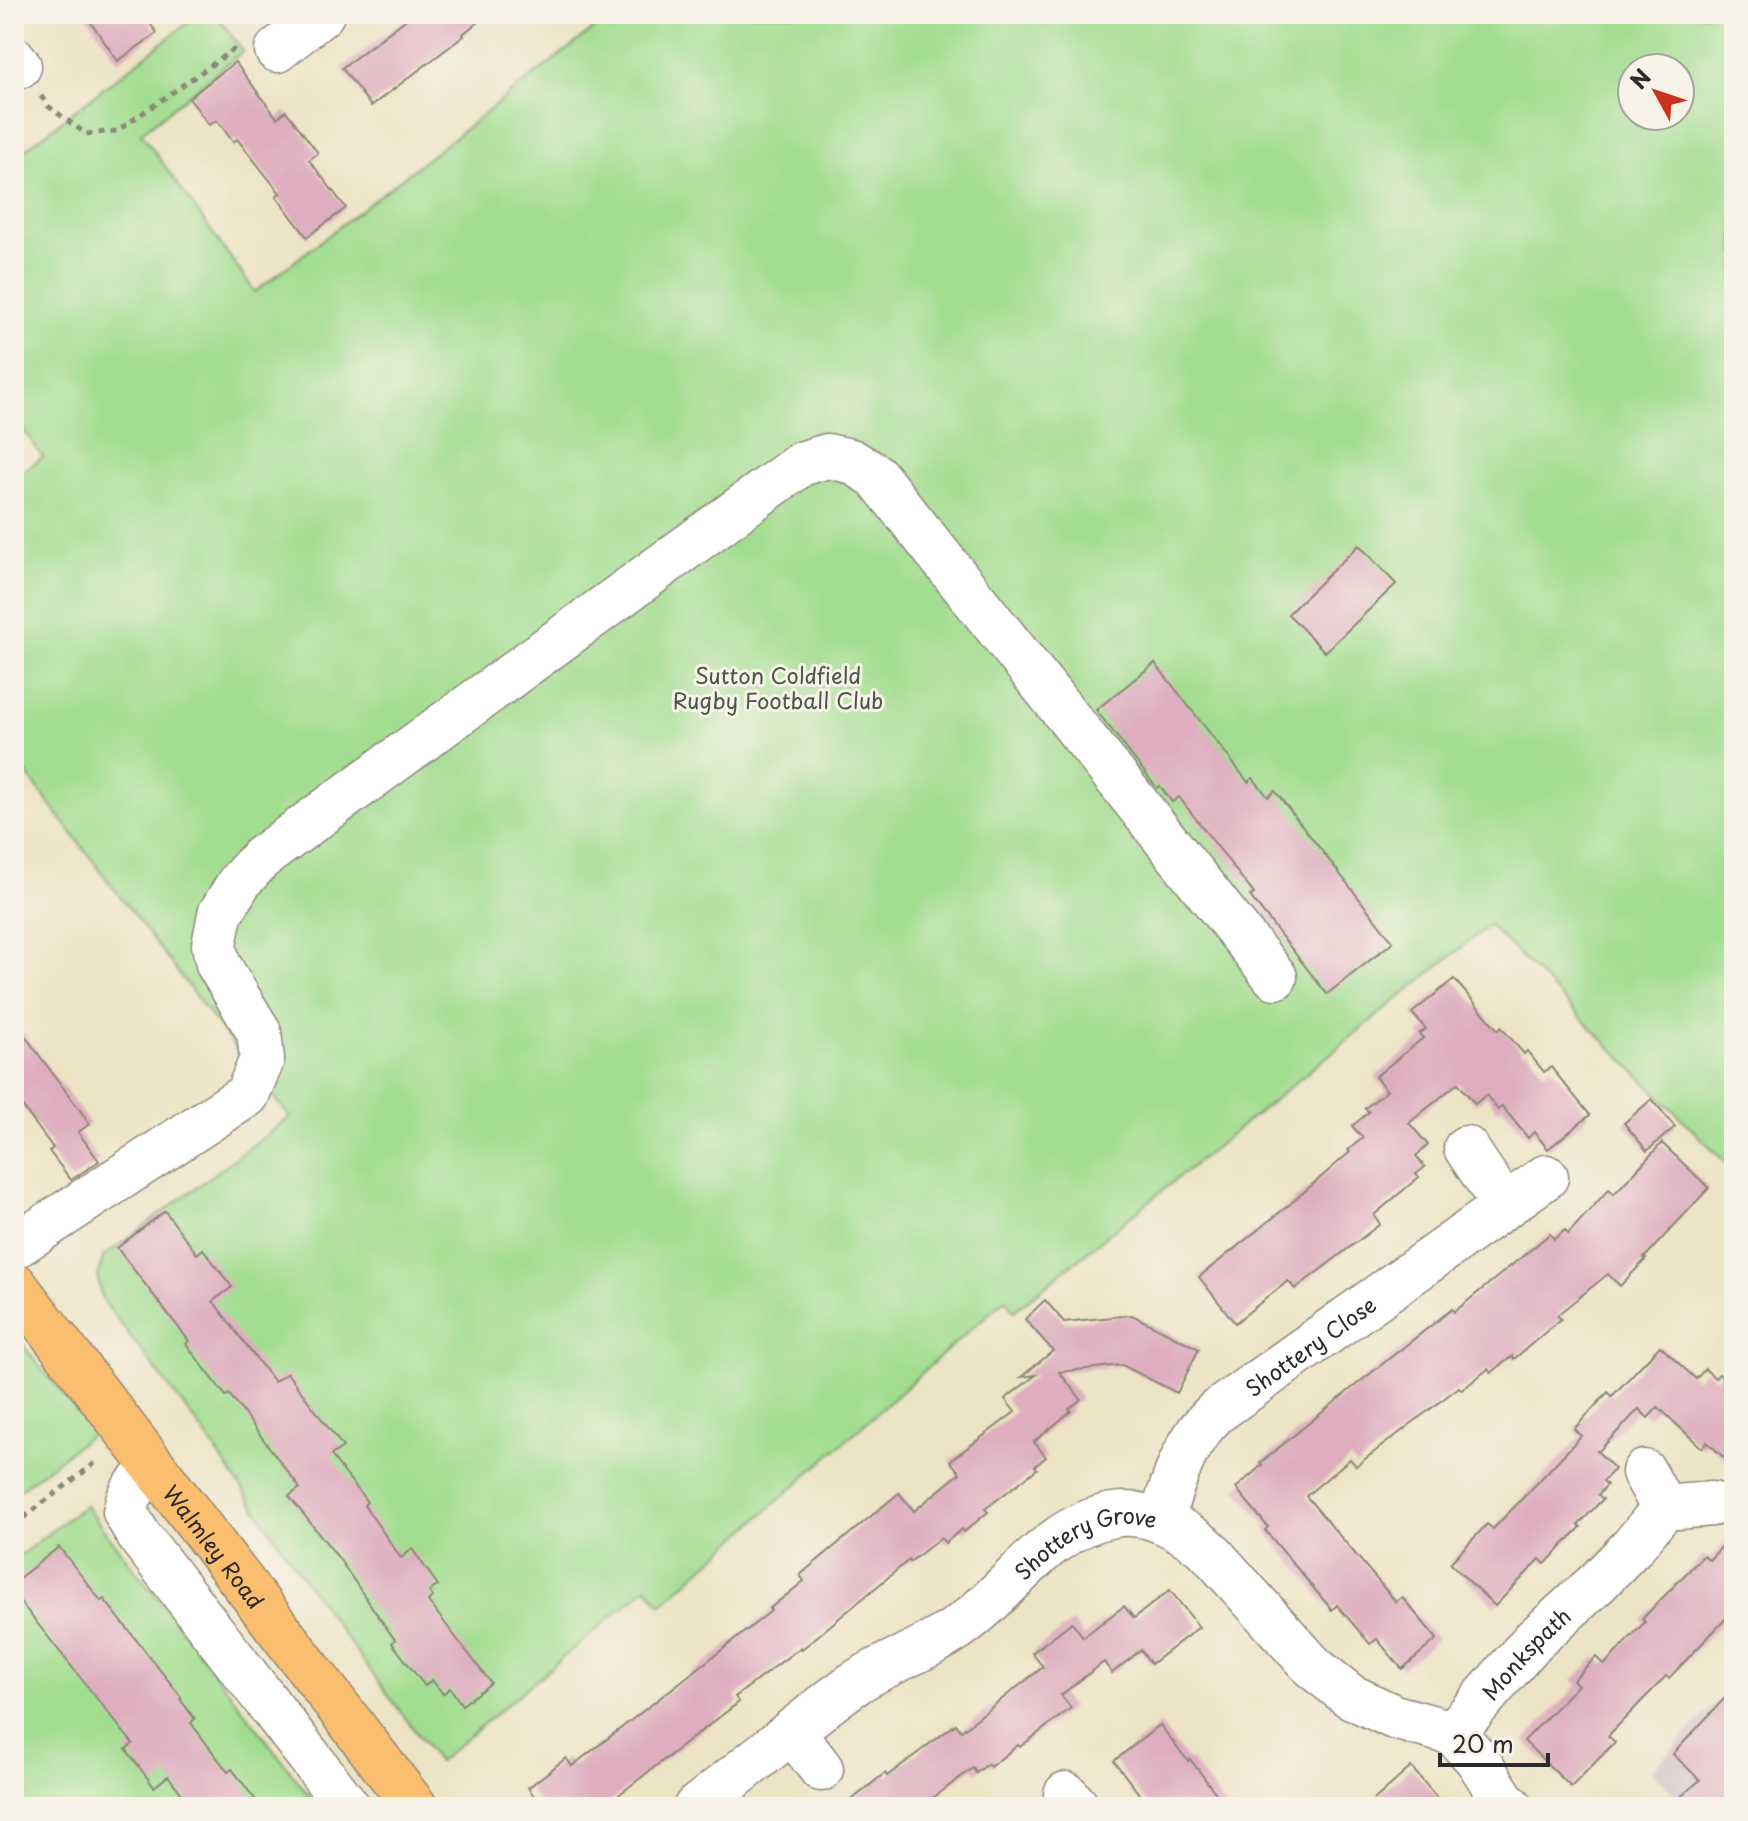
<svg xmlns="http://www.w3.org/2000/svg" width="1748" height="1821" viewBox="0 0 1748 1821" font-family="'Playpen Sans',sans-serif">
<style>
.industrial{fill:#d2bdc6}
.green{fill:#a2dd90;stroke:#66845e;stroke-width:2;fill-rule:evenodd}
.building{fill:#deadbf}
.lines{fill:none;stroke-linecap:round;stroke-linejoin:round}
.minor-casing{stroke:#8c8778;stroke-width:47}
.major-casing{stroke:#8c8778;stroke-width:47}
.path{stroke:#8c8778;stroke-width:5;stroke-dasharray:6 6;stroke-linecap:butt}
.minor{stroke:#fff;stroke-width:44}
.major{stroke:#fbbd6e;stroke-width:44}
.labels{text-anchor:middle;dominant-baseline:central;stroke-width:6;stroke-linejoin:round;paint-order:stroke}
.park-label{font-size:22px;fill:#495844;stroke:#f7f3e8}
.street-label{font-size:22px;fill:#2b2b2b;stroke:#f7f3e8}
</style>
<rect width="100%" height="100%" fill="#f7f3e8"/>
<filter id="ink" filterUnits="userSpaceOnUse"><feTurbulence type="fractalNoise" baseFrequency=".0125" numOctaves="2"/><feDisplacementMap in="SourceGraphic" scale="16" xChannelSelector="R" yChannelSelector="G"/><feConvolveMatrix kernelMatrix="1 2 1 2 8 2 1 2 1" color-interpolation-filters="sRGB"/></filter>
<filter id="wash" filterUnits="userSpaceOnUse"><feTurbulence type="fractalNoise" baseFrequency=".006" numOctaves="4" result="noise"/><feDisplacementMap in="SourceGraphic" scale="32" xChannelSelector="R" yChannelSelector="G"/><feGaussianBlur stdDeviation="1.8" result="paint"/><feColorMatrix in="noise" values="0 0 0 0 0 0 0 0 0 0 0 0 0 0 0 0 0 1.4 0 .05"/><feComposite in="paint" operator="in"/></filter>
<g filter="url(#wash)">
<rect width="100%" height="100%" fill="#ede3c5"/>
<polygon class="industrial" points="1734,1684 1734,1807 1688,1807 1651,1771"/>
<g class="green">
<path d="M199,14H216L243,51L141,133L255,292L613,14H1734V1171L1489,925L1014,1311L1005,1299L661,1605L647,1587L438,1762L326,1611L204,1433L102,1299L98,1278L103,1257L290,1117L242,1057L14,757V478L43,457L14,417V158ZM1632,68H1680V116H1632Z"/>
<polygon points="14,1334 93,1433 14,1494"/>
<polygon points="85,1505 318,1807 14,1807 14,1560"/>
</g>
<g id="blocks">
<g class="building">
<polygon points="85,14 143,14 157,33 118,61"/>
<polygon points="413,14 488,14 463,34 464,36 371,106 342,68"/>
<polygon points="235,62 277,118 286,111 318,153 309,160 346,208 307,237 276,196 280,193 237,139 233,142 217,120 209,125 189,98"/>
<polygon points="1359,545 1396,584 1325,652 1288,614"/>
<polygon points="1155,663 1248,782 1253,778 1268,797 1275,791 1393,942 1327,994 1250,896 1254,894 1179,797 1172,802 1160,786 1157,788 1096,710"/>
<polygon points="1454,979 1498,1030 1501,1027 1524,1054 1527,1051 1544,1072 1551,1067 1590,1115 1548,1149 1534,1132 1528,1138 1502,1106 1498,1110 1486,1095 1475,1104 1458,1083 1409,1123 1428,1145 1416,1156 1425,1167 1416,1174 1419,1177 1374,1215 1380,1224 1295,1289 1288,1281 1235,1323 1199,1277 1289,1205 1350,1152 1348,1150 1363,1138 1352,1126 1369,1112 1365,1108 1387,1091 1375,1077 1423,1038 1419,1034 1426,1029 1412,1013"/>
<polygon points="14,1021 90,1124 78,1132 99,1161 71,1180 49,1151 53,1148 14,1095"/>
<polygon points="1652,1099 1675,1127 1647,1151 1624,1123"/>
<polygon points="1662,1143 1709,1188 1644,1258 1646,1259 1620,1286 1608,1274 1557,1315 1561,1319 1514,1359 1512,1356 1491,1373 1488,1369 1462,1390 1459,1387 1356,1466 1350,1459 1306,1496 1396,1602 1402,1597 1437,1639 1402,1669 1377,1639 1370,1644 1337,1605 1332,1610 1265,1530 1268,1527 1236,1488 1262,1465 1260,1463 1352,1388 1452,1309 1454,1312 1550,1234 1554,1239 1565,1230 1568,1234 1609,1189 1614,1194"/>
<polygon points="165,1211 197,1254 203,1249 232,1287 213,1301 274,1382 287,1373 343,1447 331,1455 367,1502 364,1505 401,1558 412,1549 438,1585 429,1592 433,1597 428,1601 491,1683 462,1705 450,1688 443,1694 432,1680 425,1686 392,1643 395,1640 374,1610 340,1560 289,1496 300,1488 229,1394 226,1396 186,1344 189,1341 117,1248"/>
<polygon points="1045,1300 1064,1322 1132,1315 1199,1349 1177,1393 1122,1365 1059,1372 1081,1399 1069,1409 1071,1411 1034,1442 1046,1457 1035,1466 1037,1469 985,1509 988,1512 964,1532 962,1529 945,1543 941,1538 910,1562 909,1560 802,1649 801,1647 735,1697 739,1702 603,1807 543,1807 528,1788 566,1758 572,1766 723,1649 771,1611 769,1609 804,1581 800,1575 899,1493 914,1511 960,1473 950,1461 1015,1412 1005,1399 1036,1375 1021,1377 1053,1351 1025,1319"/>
<polygon points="1660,1346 1696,1379 1705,1369 1715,1378 1719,1374 1734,1387 1734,1467 1707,1442 1702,1448 1658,1407 1648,1418 1639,1409 1598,1452 1596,1450 1615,1469 1603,1481 1607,1485 1598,1495 1603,1499 1578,1525 1581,1527 1545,1564 1540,1559 1495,1606 1450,1563 1487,1524 1493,1529 1542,1478 1581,1436 1574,1429 1608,1392 1612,1396"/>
<polygon points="1734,1534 1734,1610 1669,1678 1666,1676 1608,1736 1615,1742 1571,1787 1524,1741 1578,1685 1573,1680 1596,1657 1604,1665 1645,1622 1642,1619 1704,1555 1709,1560"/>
<polygon points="59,1547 101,1601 104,1599 182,1698 180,1699 195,1719 191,1723 228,1772 232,1769 261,1807 192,1807 168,1776 154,1787 126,1749 133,1744 14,1594 14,1582"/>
<polygon points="1170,1590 1199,1627 1151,1664 1141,1650 1112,1673 1104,1662 1061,1695 1071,1708 1020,1747 1018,1745 990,1767 988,1764 976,1773 973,1768 921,1807 843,1807 885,1773 887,1776 956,1724 961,1731 1043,1667 1032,1653 1072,1622 1083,1637 1124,1606 1134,1618"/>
<polygon points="1734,1688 1734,1807 1669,1807 1700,1780 1673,1754"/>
<polygon points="1160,1725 1188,1761 1190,1759 1226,1807 1151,1807 1137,1791 1114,1761"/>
<polygon points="1411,1767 1445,1807 1366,1807"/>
</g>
</g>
</g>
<g filter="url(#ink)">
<use href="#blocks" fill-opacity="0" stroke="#8c8778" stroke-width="2"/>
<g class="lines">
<defs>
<g id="minor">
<polyline points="277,50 322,14"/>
<polyline points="14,59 19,66"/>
<polyline points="1466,1148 1504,1205"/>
<polyline points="14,1247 247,1095 262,1059 259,1032 218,964 214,945 220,914 240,881 261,858 801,464 827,456 851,461 876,476 1275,977"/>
<path d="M156,1470C137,1484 130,1488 125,1512L139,1536L348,1807"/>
<polyline points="1644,1472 1664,1508 1712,1504"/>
<path id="s1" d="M1161,1520C1175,1478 1183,1443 1216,1412L1546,1177"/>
<polyline points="792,1731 821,1769"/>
<path id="s2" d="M1453,1733L1533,1641L1597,1583L1633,1546L1664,1508"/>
<polyline points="1453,1733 1477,1759 1503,1800 1511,1807"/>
<polyline points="1066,1794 1077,1807"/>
<path id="s3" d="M696,1807C728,1782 760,1757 792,1731C813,1715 833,1698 855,1683C890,1660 933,1648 967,1621C1016,1584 1048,1527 1113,1515C1149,1509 1180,1528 1207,1549L1313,1667L1350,1696L1394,1717L1453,1733"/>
</g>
<g id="major">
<path id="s4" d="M14,1284L415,1807"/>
</g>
</defs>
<use href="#minor" class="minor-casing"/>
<use href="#major" class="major-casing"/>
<g class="path">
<polyline points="41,96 48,106 86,134 117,131 233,50 238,54"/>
<polyline points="14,1525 99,1460"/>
</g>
<use href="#minor" class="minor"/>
<use href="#major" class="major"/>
</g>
</g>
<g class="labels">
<g class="park-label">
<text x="778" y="674">Sutton Coldfield<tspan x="778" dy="25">Rugby Football Club</tspan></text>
</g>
<g class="street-label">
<text stroke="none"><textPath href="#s1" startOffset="238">Shottery Close</textPath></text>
<text stroke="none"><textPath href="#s4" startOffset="330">Walmley Road</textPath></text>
<text stroke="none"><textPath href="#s3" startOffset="478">Shottery Grove</textPath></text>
<text stroke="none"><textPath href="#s2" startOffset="108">Monkspath</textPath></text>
</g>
</g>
<rect width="1748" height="1821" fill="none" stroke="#f7f3e8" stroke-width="48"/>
<g transform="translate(1656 92) rotate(310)"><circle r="38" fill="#f7f3e8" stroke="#a5a39c" stroke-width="2"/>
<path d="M0-6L14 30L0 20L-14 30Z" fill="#c8321e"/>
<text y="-12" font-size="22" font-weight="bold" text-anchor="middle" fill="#2b2b2b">N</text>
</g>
<path d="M1440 1753v12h108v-12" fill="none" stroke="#2b2b2b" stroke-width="4"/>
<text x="1452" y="1753" font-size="24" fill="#2b2b2b" stroke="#f7f3e8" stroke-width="6" paint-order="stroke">20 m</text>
</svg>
